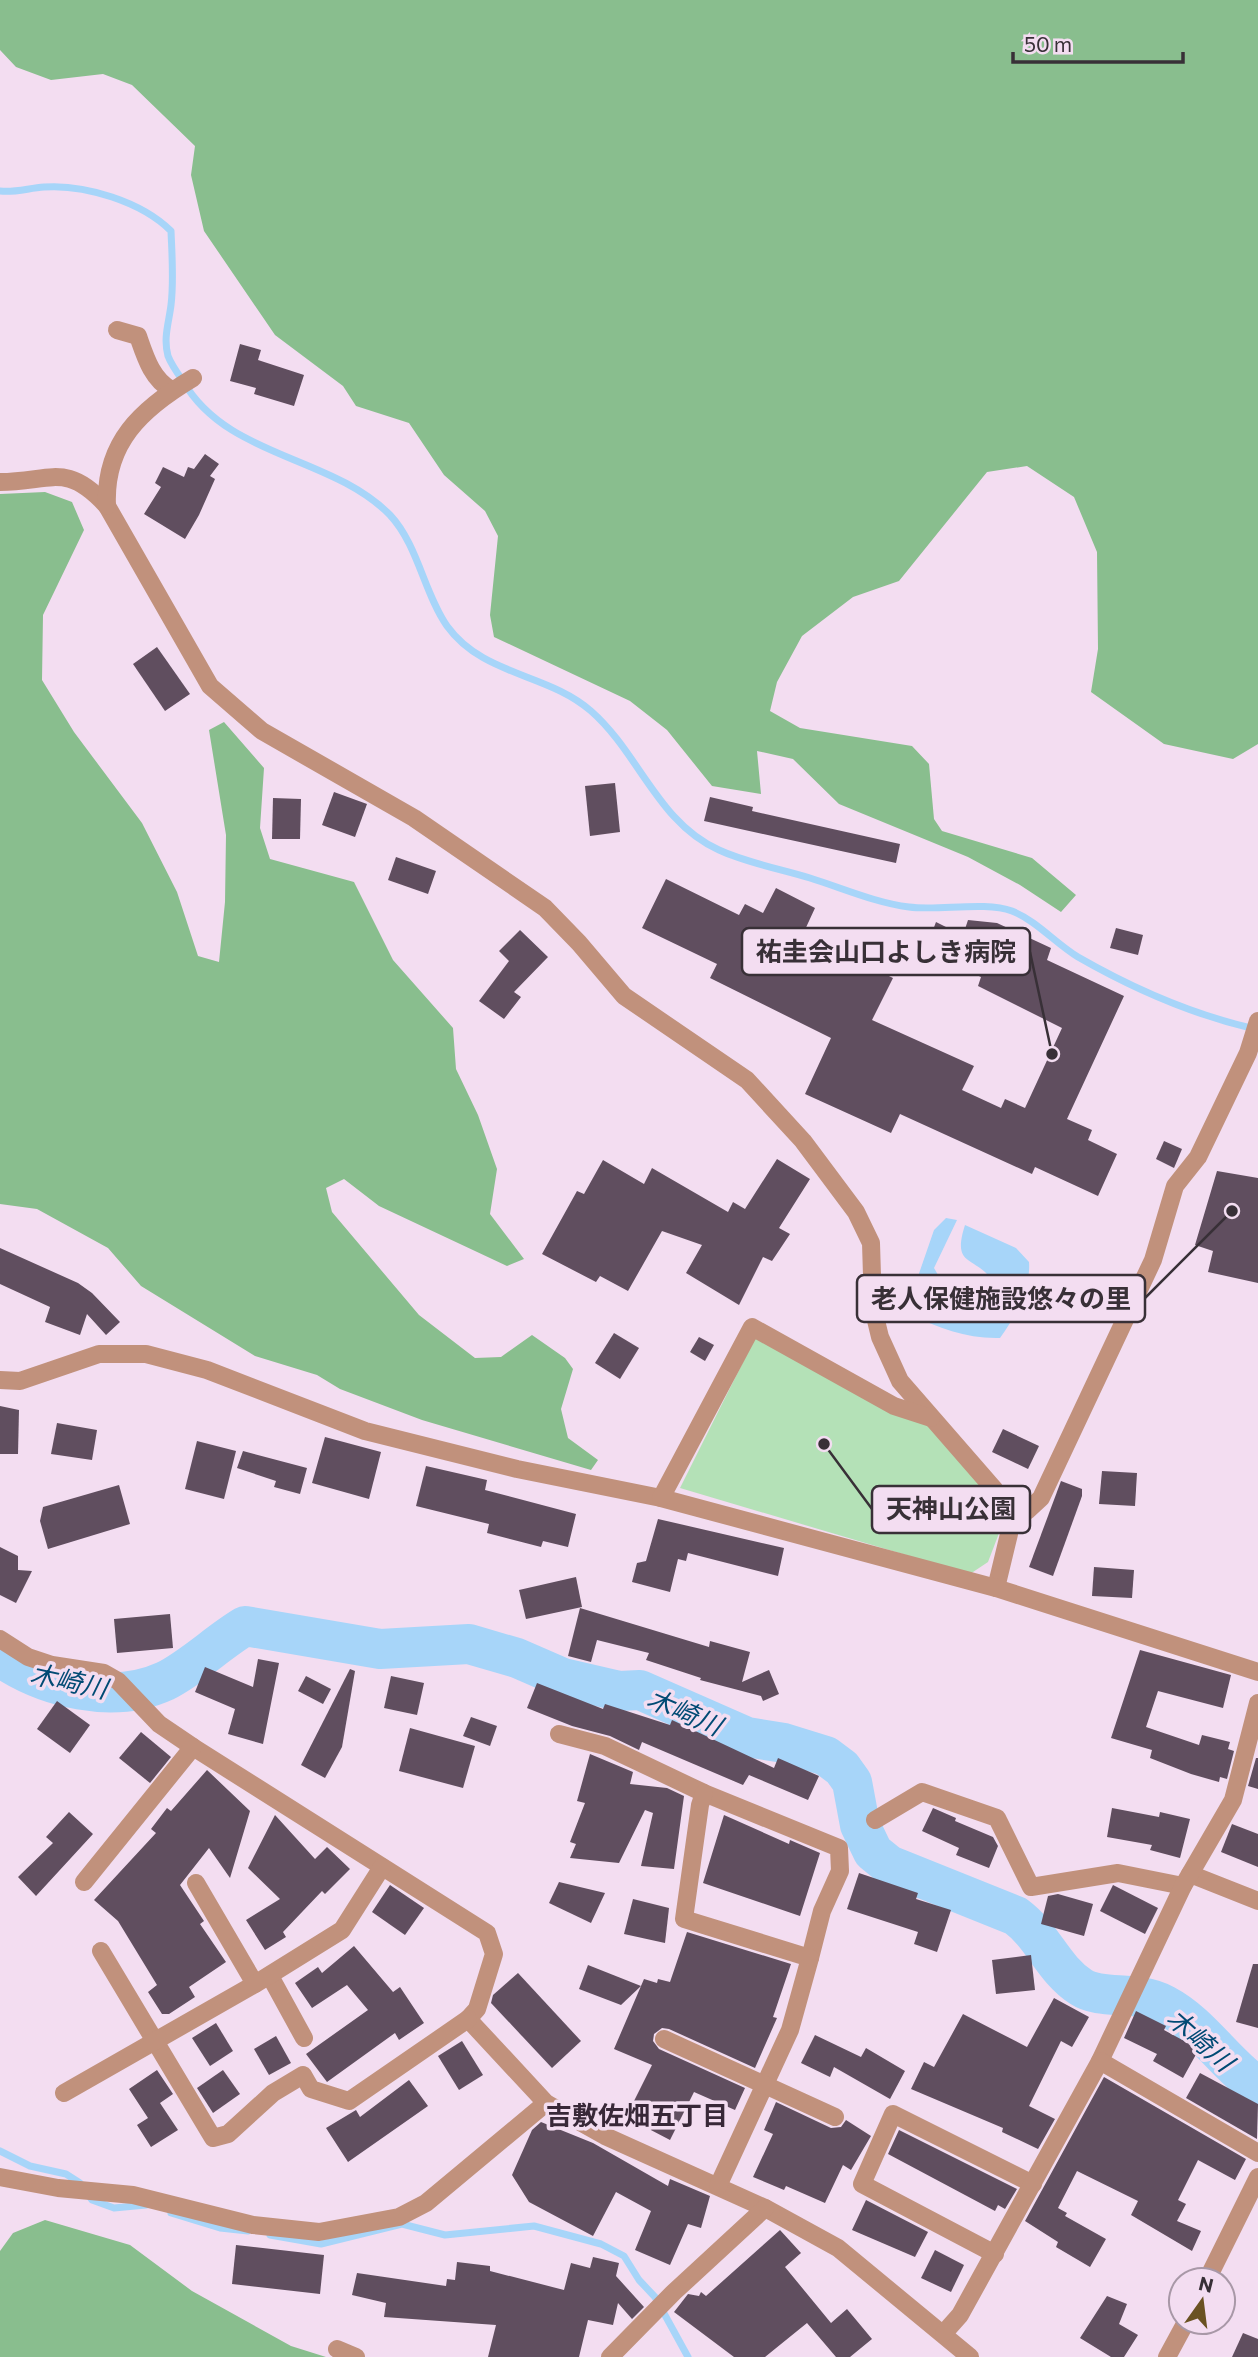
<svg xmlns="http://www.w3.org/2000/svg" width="1258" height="2357" viewBox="0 0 1258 2357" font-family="Commissioner,'Noto Sans JP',sans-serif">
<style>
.green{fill:#b4e1b7}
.forest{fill:#89be8e}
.water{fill:#a7d5f9}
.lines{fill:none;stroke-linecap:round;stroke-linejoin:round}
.stream{stroke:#a7d5f9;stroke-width:7}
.river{stroke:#a7d5f9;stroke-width:40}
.building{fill:#604e5f}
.minor{stroke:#c1917c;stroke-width:18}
.labels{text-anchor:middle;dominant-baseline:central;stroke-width:7;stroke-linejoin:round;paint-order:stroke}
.water-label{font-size:26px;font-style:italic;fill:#014a74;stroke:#f3ddf1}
.neighbourhood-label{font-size:26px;font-weight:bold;fill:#382838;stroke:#f3ddf1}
.leader{fill:none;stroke:#383037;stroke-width:2.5}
.callout-dot{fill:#383037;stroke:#f3ddf1;stroke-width:2.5}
.callout{fill:#f3ddf1;stroke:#383037;stroke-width:2.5}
.callout-label{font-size:26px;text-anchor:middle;font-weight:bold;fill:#383037}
</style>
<rect width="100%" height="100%" fill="#f3ddf1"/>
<polygon class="green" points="755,1338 928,1424 999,1506 1001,1528 988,1562 970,1574 680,1488"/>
<g class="forest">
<polygon points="0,0 1258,0 1258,744 1233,759 1164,744 1091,692 1098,649 1097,552 1074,497 1027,466 987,472 899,581 853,597 802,636 777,682 770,711 800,728 912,746 929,764 934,819 942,831 1032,858 1076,895 1061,912 1020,885 968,857 839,804 793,759 757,751 761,794 712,786 667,730 630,701 494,637 490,615 498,536 485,511 444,475 409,423 356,406 343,386 275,335 204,231 191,175 195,146 132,85 103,74 51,80 16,67 0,50"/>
<polygon points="45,492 72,502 84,530 43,615 42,680 74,732 142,823 177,892 198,956 219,962 225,902 226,835 209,730 224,722 264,768 260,828 270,859 354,882 393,960 453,1028 456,1069 478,1115 497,1169 490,1214 524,1259 507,1266 379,1206 344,1179 326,1188 332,1212 419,1315 475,1358 501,1357 532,1335 565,1358 573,1369 561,1409 568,1438 598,1460 591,1470 422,1420 340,1389 317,1375 255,1356 141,1286 108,1248 37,1209 0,1204 0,494"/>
<polygon points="45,2220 130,2245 192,2291 291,2346 326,2357 0,2357 0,2251 13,2233"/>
</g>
<g class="water">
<polygon points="946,1218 957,1220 934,1268 941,1280 920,1286 919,1290 914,1288 934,1230"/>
<path d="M965,1225L1016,1248L1029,1262C1031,1288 1015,1317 1000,1338C967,1339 940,1328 910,1315L906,1306L909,1300C947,1307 972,1333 994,1283C976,1254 951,1269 965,1225Z"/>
</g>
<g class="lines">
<g class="stream">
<path d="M0,191C14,193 29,188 44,187C85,184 142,202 171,231C172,256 174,281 171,305C169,322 163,338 168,356C171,364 178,374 183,381C227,458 331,455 390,515C418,545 424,593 447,626C483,676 548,673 591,711C639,753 658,823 719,850C747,863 781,869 810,878C842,888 876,903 909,907C939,911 985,901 1012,911C1037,921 1055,943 1078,957C1132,988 1194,1015 1255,1029"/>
<polyline points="0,2151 30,2166 66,2174 80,2183 92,2200 114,2208 146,2205"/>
<polyline points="171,2213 220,2228 248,2231"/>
<polyline points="270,2235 321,2244 402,2224 445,2235 534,2226 601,2244 624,2256 639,2280 655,2297 688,2357"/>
</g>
<path class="river" d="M0,1657C45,1688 113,1705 165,1681C193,1667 218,1642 245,1626L380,1649L469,1644L517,1658L563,1678L619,1691L640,1690L747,1737L784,1743L826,1756L842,1768L852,1782L860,1825L873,1852L889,1865L1016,1916C1043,1936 1053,1969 1081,1987C1102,2001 1136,1989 1165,2005C1201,2024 1224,2063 1258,2087"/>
</g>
<g class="building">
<polygon points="240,344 261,350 258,360 304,375 294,406 254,394 256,388 230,381"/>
<polygon points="205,454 219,464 210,476 215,479 199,515 185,539 144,514 161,487 155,483 163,467 184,477 188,467 194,469"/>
<polygon points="157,647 190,694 165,711 133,664"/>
<polygon points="615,783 620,832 590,836 585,786"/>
<polygon points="334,792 367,804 355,837 322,825"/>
<polygon points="710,797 753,807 752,811 900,844 896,863 704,821"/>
<polygon points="273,798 301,799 300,839 272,839"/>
<polygon points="396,857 436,871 428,894 388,880"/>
<polygon points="666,879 739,915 745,904 763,913 776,888 815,908 803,934 893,978 872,1020 974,1066 962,1090 1001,1108 1005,1099 1025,1108 1062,1028 978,986 981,977 925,951 936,922 954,931 956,927 965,929 968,920 997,923 1051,948 1047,960 1124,996 1067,1119 1092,1130 1088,1140 1117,1154 1098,1196 1035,1167 1032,1174 900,1114 891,1133 805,1094 831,1038 710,978 717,964 642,928"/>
<polygon points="1116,928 1143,935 1138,955 1110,948"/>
<polygon points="520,930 548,957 514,992 521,997 504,1019 479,1001 509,961 499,951"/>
<polygon points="1164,1141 1182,1149 1174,1168 1156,1159"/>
<polygon points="777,1159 810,1179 779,1228 790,1234 772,1261 763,1257 739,1305 686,1273 702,1245 662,1231 628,1291 600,1276 596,1282 542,1254 577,1191 584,1194 603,1160 644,1184 652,1168 728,1212 733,1202 745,1209"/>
<polygon points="1217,1171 1258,1178 1258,1283 1208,1272 1213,1251 1195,1245"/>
<polygon points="0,1248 78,1283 92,1293 120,1322 106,1335 87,1314 80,1335 45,1322 50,1307 0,1284"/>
<polygon points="614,1333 639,1348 620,1379 595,1363"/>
<polygon points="699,1337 714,1345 705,1361 690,1352"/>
<polygon points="0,1406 19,1410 18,1454 0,1454"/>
<polygon points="57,1423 97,1430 92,1460 51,1454"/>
<polygon points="1003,1429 1039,1446 1028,1469 992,1452"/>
<polygon points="325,1437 381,1452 369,1499 312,1483"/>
<polygon points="197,1441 236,1451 224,1499 185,1489"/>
<polygon points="243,1451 307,1468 300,1494 274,1487 276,1481 237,1468"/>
<polygon points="426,1466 487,1480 485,1490 576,1514 568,1547 543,1541 541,1547 487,1533 489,1524 416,1506"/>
<polygon points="1102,1471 1137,1473 1135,1506 1099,1504"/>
<polygon points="1061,1481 1082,1489 1082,1496 1053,1576 1029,1567"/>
<polygon points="119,1485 130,1524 48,1549 40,1521 43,1507"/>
<polygon points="658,1519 784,1548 778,1576 688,1553 686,1561 678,1559 670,1592 632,1582 637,1563 646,1561"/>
<polygon points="0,1547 18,1556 18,1570 32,1571 16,1603 0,1595"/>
<polygon points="1094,1567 1134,1570 1132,1598 1092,1596"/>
<polygon points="576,1577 582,1607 526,1619 519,1590"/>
<polygon points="580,1608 709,1647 710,1641 750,1652 742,1682 769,1670 779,1694 763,1701 761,1696 700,1680 701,1678 646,1660 649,1653 597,1640 591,1662 568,1656"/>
<polygon points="170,1614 173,1648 117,1653 114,1619"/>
<polygon points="1140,1650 1231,1675 1223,1708 1158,1691 1146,1727 1199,1745 1202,1735 1230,1742 1228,1749 1234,1751 1227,1779 1220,1777 1219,1782 1191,1774 1150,1758 1152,1750 1111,1738"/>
<polygon points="258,1659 279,1663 263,1744 228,1734 235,1709 195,1692 205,1667 253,1687"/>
<polygon points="350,1669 355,1671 342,1747 325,1778 301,1765"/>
<polygon points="306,1676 331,1689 323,1704 298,1691"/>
<polygon points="391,1676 424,1683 417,1715 384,1708"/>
<polygon points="537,1683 603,1709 605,1704 670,1725 672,1720 774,1768 778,1758 819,1776 808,1800 749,1775 743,1785 642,1742 639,1750 610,1736 572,1726 527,1708"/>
<polygon points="57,1701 90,1725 70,1753 37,1729"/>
<polygon points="471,1717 497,1726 490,1746 463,1736"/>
<polygon points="410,1728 475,1746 463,1788 399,1771"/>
<polygon points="141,1732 171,1757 150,1783 119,1758"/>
<polygon points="590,1754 633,1772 630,1784 667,1788 684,1796 674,1869 641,1866 653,1813 645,1810 619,1863 570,1858 576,1844 570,1842 585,1803 577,1801"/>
<polygon points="1256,1758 1258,1758 1258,1789 1248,1786"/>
<polygon points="207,1770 250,1811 230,1878 209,1848 180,1885 204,1921 200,1924 226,1962 189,1987 195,1997 169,2014 162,2014 148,1992 157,1985 118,1921 94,1900 156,1833 151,1829 167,1808 171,1811"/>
<polygon points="933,1808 956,1818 955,1821 993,1837 998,1846 989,1868 956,1855 959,1848 922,1831"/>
<polygon points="1112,1808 1159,1817 1160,1812 1190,1819 1180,1858 1150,1850 1152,1845 1107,1837"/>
<polygon points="69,1812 93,1834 36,1896 18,1877 53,1843 46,1837"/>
<polygon points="275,1815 315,1859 327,1847 350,1869 325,1894 322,1891 283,1932 286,1937 265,1950 246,1920 280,1899 248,1868"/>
<polygon points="724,1815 789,1844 790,1840 820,1853 800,1916 703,1883"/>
<polygon points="1232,1824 1258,1834 1258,1867 1221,1852"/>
<polygon points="859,1873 918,1893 916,1899 951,1910 937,1952 914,1944 918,1932 847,1909"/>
<polygon points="559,1882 605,1893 591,1923 549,1903"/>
<polygon points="390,1885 424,1908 405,1935 372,1912"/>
<polygon points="1113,1885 1158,1908 1145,1934 1100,1911"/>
<polygon points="1058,1894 1093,1904 1084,1936 1041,1924 1048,1896"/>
<polygon points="633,1899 669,1908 665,1943 624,1934"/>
<polygon points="687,1932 791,1964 773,2017 777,2018 755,2068 669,2029 662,2028 654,2034 653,2041 659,2049 745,2088 735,2110 694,2092 670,2140 626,2117 652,2065 614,2049 644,1979 657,1983 658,1979 670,1982"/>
<polygon points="354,1946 393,1992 400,1987 424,2023 399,2040 395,2033 327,2082 306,2054 368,2010 347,1985 312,2008 295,1983 318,1967 322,1973"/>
<polygon points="1031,1955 1035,1990 996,1994 992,1960"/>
<polygon points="1253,1964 1258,1964 1258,2028 1236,2022"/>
<polygon points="588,1965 641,1986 621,2005 579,1989"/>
<polygon points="518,1973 581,2041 552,2068 491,2003 493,1995"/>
<polygon points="1054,1998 1089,2017 1072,2047 1061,2041 1029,2106 1055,2119 1038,2149 1002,2132 1003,2128 911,2089 924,2062 934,2067 963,2014 1027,2047"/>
<polygon points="1136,2011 1166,2026 1164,2030 1199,2049 1183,2078 1153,2061 1157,2054 1124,2038"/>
<polygon points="216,2023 233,2051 210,2066 192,2038"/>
<polygon points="815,2035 861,2057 866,2048 905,2071 890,2099 834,2067 830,2077 801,2063"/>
<polygon points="276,2036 291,2063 269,2075 254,2049"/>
<polygon points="462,2041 483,2075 459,2090 438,2056"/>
<polygon points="157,2070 173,2094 160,2103 178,2130 151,2147 137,2125 148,2118 129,2089"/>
<polygon points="223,2070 240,2094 213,2113 197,2088"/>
<polygon points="1200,2073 1258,2104 1257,2139 1186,2098"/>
<polygon points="1104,2077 1246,2159 1235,2180 1198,2160 1178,2200 1186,2204 1177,2221 1201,2231 1192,2251 1131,2215 1138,2201 1077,2171 1058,2208 1067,2213 1065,2216 1106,2239 1090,2267 1056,2247 1058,2242 1025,2221"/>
<polygon points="409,2080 428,2106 348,2162 326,2128 356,2110 360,2117"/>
<polygon points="776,2102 831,2128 841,2127 846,2120 871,2136 851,2170 843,2165 825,2203 786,2186 784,2190 753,2177 773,2134 764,2130"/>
<polygon points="541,2122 593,2143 668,2186 670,2179 710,2196 701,2228 688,2224 670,2265 635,2250 651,2211 616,2192 593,2236 529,2202 512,2175 532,2130"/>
<polygon points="899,2130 1017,2189 1005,2209 998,2205 995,2211 888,2154"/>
<polygon points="866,2200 928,2232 915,2257 852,2230"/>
<polygon points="780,2230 801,2253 785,2267 831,2323 847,2309 872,2339 850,2357 836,2357 807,2323 765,2357 734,2357 674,2312 688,2294 699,2296 701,2292 706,2296"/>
<polygon points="236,2245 324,2255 320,2294 232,2284"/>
<polygon points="935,2250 964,2265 951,2292 921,2278"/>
<polygon points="593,2257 619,2263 616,2276 644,2307 632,2319 618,2303 613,2325 588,2320 579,2357 488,2357 496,2325 384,2317 386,2303 352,2295 357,2273 446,2286 447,2279 455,2280 457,2262 490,2266 490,2271 564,2290 571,2263 590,2268"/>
<polygon points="1107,2296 1127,2304 1119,2324 1138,2335 1124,2357 1111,2357 1080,2338"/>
<polygon points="1243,2333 1258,2339 1258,2357 1232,2357"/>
</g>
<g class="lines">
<g class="minor">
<path d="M117,330L138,336C145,356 152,380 172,390"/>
<path d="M0,482C51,482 66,461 107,506L210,686L262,731L414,818L545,908L579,943L624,996L747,1080L803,1141L856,1212L871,1243L873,1308L880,1337L900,1381L994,1489L1009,1514V1534L996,1588"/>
<path d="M107,506C104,443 141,409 193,378"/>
<polyline points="0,1380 20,1381 99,1354 146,1354 207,1370 365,1431 517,1469 661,1498 996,1588 1258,1672"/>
<polyline points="661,1498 752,1327 894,1406 931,1418"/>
<polyline points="1009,1514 1027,1511 1041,1498 1153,1260 1175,1186 1198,1157 1248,1053 1258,1021"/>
<polyline points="0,1639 28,1657 52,1665 104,1673 118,1681 159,1724 193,1747 487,1933 494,1954 477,2009 468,2019 546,2103 605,2136 765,2208 838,2248 970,2357"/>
<polyline points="559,1734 605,1746 704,1793 839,1848 840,1871 822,1911 810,1958"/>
<polyline points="704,1793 700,1805 684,1919 810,1958 790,2030 718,2186"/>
<polyline points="875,1820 922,1792 997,1818 1031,1887 1118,1873 1183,1886"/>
<polyline points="1190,1874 1258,1901"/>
<polyline points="84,1882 193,1747"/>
<polyline points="196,1883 255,1984"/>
<polyline points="101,1951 213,2138 228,2134 273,2093 303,2075 311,2089 349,2101 468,2019"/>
<polyline points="270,1976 304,2038"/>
<polyline points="664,2039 835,2117"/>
<polyline points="1100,2061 1183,1886 1233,1800 1258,1703"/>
<polyline points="64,2093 255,1984 342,1930 382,1867"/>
<polyline points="0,2177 58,2188 133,2195 253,2225 319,2232 399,2217 426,2203 546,2103"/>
<polyline points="995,2254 862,2184 893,2114 1033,2184"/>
<polyline points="1207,2280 1258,2177"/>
<polyline points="944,2333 960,2315 1100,2061 1258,2153"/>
<polyline points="337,2349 356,2357"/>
<polyline points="610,2357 674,2292 765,2208"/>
<polyline points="1167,2357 1186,2322"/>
</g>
</g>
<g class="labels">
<g class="water-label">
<text transform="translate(69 1680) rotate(12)">木崎川</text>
<text transform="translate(685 1711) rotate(23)">木崎川</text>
<text transform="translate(1201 2039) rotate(42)">木崎川</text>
</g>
<g class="neighbourhood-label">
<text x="637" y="2114">吉敷佐畑五丁目</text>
</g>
</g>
<path class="leader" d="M1052 1054L1030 952M1232 1211L1145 1298M824 1444L872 1509"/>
<g class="callout-dot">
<circle cx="1052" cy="1054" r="7"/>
<circle cx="1232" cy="1211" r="7"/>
<circle cx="824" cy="1444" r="7"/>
</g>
<g class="callout">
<rect x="742" y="928" width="288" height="47" rx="7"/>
<rect x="857" y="1275" width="288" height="47" rx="7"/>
<rect x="872" y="1486" width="158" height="47" rx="7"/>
</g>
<g class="callout-label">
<text x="886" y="961">祐圭会山口よしき病院</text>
<text x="1001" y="1308">老人保健施設悠々の里</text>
<text x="951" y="1518">天神山公園</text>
</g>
<g transform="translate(1202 2301) rotate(14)"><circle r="33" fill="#f3ddf1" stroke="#a898a7" stroke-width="2"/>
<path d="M0-5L12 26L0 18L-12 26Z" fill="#6a5222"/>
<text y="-10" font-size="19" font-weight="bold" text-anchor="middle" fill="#383037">N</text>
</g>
<path d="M1013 52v10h170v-10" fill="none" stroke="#383037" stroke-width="3.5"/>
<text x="1024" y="52" font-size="21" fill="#383037" stroke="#f3ddf1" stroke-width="5" paint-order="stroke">50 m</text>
</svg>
